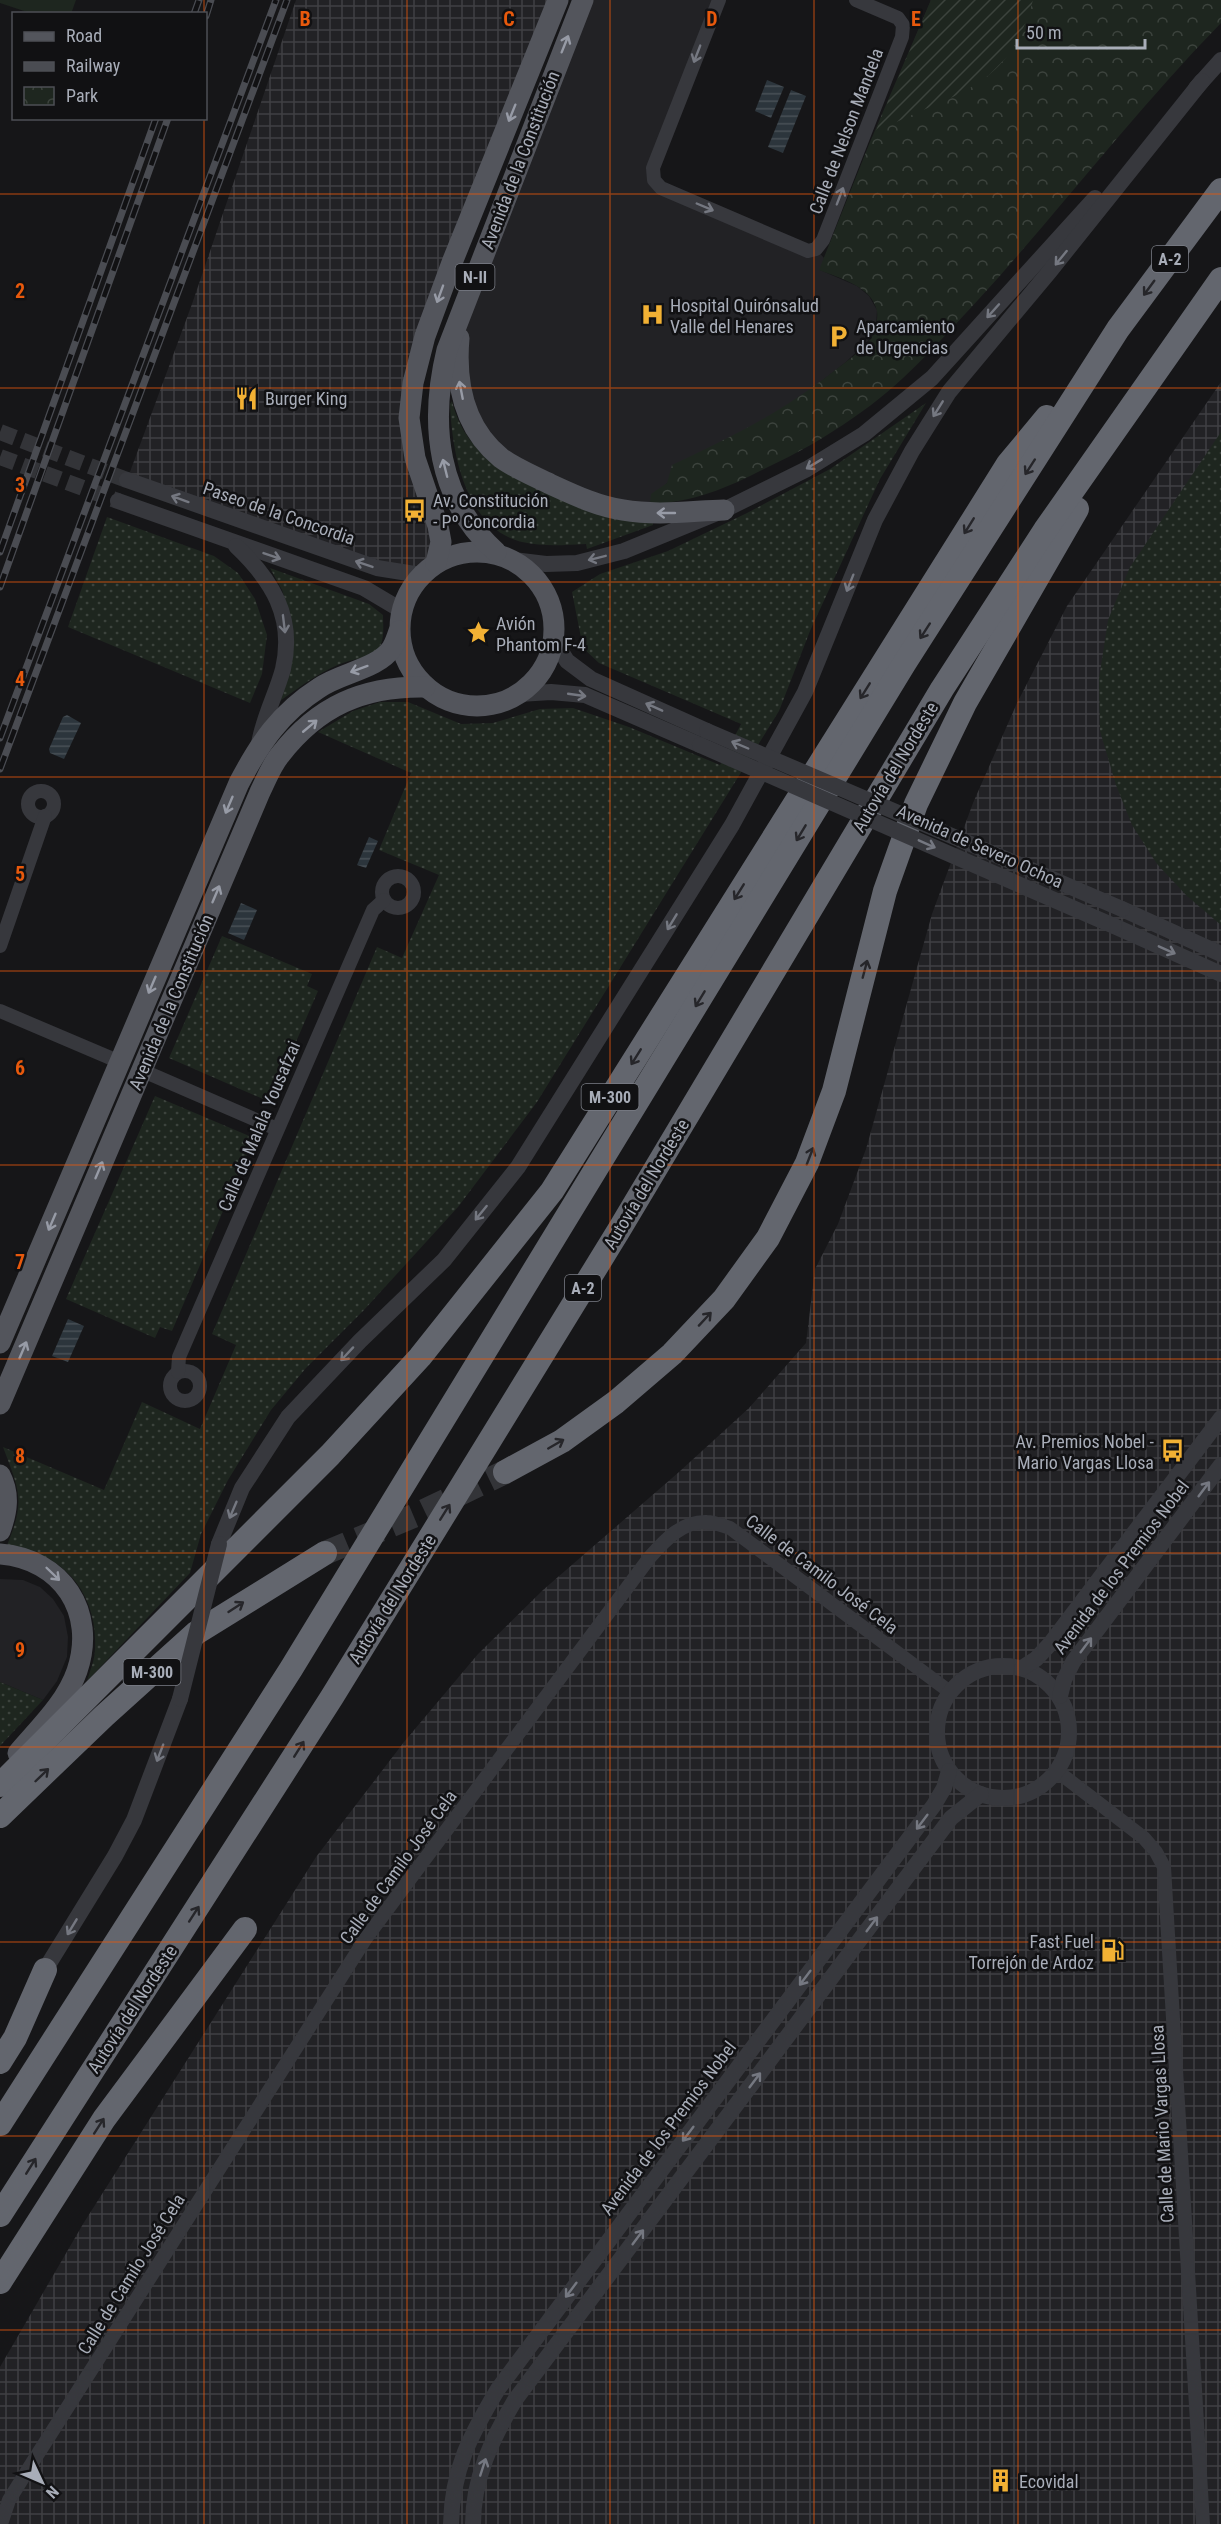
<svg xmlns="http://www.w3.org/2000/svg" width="1221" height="2524" viewBox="0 0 1221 2524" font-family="'Roboto Condensed',sans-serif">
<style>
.built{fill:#222225}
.industrial{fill:url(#industrial-grid)}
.grass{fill:url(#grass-dots)}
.park{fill:url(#park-crowns)}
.garden{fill:url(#garden-furrows)}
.pitch{fill:#1e261f}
.water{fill:url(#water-rules)}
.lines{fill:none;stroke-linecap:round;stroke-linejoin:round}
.tertiary-tunnel{stroke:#333438;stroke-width:16;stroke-dasharray:16 8;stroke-linecap:butt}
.motorway-tunnel{stroke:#333438;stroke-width:24;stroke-dasharray:24 12;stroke-linecap:butt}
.minor{stroke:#37383d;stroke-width:14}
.tertiary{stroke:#37383d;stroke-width:16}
.primary{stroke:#53555c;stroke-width:21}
.motorway{stroke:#63666e;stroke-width:24}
.rail-casing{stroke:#4a4c52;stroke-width:7}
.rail{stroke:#111113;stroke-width:4.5;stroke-dasharray:14;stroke-linecap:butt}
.tertiary-bridge{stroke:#37383d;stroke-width:16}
.oneway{stroke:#979ba6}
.oneway2{stroke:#757881}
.oneway3{stroke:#26262a}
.grid{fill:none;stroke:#e8590c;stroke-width:1.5;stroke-opacity:0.55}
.labels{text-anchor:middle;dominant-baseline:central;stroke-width:5;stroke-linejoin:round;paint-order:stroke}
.shield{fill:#111113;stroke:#7b7e86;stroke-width:1.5}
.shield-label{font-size:16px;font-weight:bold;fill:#a8adb8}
.street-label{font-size:18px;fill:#a8adb8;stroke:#111113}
.poi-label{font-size:18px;fill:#a8adb8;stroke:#111113;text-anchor:start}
.grid-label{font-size:20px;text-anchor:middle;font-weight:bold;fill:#e8590c;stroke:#111113;stroke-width:5;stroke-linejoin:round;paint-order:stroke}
</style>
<defs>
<pattern id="industrial-grid" width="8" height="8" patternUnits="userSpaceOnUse" patternTransform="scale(1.5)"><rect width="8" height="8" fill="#222225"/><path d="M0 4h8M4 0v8" fill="none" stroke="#3f3f43"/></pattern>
<pattern id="grass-dots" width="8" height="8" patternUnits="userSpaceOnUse" patternTransform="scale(1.5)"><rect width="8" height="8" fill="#1e261f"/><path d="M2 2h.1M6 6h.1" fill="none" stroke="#3c433d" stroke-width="1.8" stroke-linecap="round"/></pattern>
<pattern id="park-crowns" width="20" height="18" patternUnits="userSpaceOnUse" patternTransform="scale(1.5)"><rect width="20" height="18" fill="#1e261f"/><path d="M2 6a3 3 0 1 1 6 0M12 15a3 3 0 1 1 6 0" fill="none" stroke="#3c433d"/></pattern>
<pattern id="garden-furrows" width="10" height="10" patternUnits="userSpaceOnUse" patternTransform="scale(1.5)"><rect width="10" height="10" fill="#1e261f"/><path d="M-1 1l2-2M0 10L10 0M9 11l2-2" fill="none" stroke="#3c433d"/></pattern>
<pattern id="water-rules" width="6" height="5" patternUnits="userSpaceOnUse" patternTransform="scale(1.5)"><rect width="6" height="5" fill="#2c353c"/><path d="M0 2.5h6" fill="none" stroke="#485056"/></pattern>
</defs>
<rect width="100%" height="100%" fill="#161618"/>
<g class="built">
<polygon points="583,0 719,0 655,180 816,249 824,258 820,270 857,286 869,296 877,310 876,327 872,337 846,362 800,398 667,483 650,504 624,510 484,441 458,348"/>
<polygon points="0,1579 23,1580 40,1587 53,1599 64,1616 68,1637 67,1657 57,1681 43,1700 0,1682"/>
</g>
<g class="industrial">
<polygon points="296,0 558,0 413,383 436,563 421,575 127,480 192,304"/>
<polygon points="1221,382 1221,2524 0,2524 0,2367 83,2224 316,1857 404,1742 478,1654 543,1590 679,1472 749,1408 806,1343 815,1269 838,1224 866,1149 932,914 973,803 1017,703 1067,606"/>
</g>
<g class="grass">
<path d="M452,401C459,430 475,449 497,467L653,522V525L587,549L586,544C564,545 544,547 522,542C465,528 452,453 450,404Z"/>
<path d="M926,403L880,479L810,631L779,711L537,1102L458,1207L364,1310L306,1368L271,1410L228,1480L201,1534L190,1573L87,1681C90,1671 95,1659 95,1649C98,1592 63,1553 7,1545C26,1500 19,1490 3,1447L104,1490L142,1402L200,1429L236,1345L212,1334L377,947L402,958L439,875L379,850L411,773L318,732L353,711L380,702H408L461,724L493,723L540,709L573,708L629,727L720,765L741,724L599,663L583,648L572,592L600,574L668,551L747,513L830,469Z"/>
<polygon points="1221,432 1221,925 1187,896 1157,864 1132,825 1116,785 1100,731 1099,679 1108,620 1130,567"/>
<polygon points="107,517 214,556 238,573 255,599 267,635 262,674 250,703 68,627"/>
<path d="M270,568L369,604L383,615C383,625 385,639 379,648C373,657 359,658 349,661C325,668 301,686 280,701L290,615L282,590Z"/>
<polygon points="222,936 312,974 307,986 318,991 270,1102 169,1058"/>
<polygon points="155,1096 254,1138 172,1331 160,1327 155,1338 66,1299"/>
<polygon points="0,1682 43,1700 0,1746"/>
</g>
<path class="park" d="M931,0H1221V23C1135,111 1061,209 978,300C939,342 901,386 853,418C826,437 796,454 766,468C727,488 695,502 650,504L651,494L667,483L672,465C732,437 782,412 834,371C846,362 863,350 872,337C876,331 878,318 877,311C872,286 839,278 819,270L870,142Z"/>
<path class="garden" d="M931,0H1033C1007,95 949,92 875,133Z"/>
<polygon class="pitch" points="0,0 76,0 71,14 30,13 0,3"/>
<g class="water">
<polygon points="767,80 784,87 771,118 755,111"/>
<polygon points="791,90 806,96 783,153 768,147"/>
<polygon points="67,715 81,723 64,759 50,753 49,749 63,717"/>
<polygon points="369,837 378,841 366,868 357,865"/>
<polygon points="241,903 257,910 244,940 228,933"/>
<polygon points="68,1319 84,1326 68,1362 52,1356"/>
</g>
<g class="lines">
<g class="tertiary-tunnel">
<polyline points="0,432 127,480"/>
<polyline points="0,457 118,501"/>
</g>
<polyline class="motorway-tunnel" points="325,1553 416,1515 505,1472"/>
<g class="minor">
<polyline points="719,0 653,168 654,180 661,188 808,251 816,249 823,240 902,37 903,25 898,18 856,0"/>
<circle cx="41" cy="804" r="13"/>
<circle cx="398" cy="892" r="16"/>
<polyline points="0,946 45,816"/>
<polyline points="0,1011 120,1062"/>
<polyline points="141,1070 277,1129"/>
<circle cx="185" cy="1386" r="15"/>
<polyline points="178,1372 179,1357 373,910 384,900"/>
<polyline points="1057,1771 1144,1838 1156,1852 1164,1867 1203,2524"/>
<path d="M1,2524L9,2500L34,2460L366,1938L650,1557C665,1540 682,1521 707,1522C714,1522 723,1526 730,1528L950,1692"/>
</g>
<g class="tertiary">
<polyline points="1196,88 1221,60"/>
<polyline points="127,480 377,568 421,575"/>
<polyline points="118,501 364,588 401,610"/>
<path d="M236,546C272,580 295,617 283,669C276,695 263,718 259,744"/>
<polyline points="513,560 546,564 577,563 624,551 724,510 807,469 864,434 932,378 1095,198"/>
<polyline points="554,640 567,661 591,679 707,731"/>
<polyline points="519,694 551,692 585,695 700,745"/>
<polyline points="1122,909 1221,954"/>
<polyline points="1114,926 1221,974"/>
<polyline points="219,1544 242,1488 288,1417 360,1341 444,1260 518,1167 732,825 805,692 875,520 912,451 949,392 1050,271 1202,81"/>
<circle cx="1003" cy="1732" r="66"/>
<polyline points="1022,1668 1036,1659 1050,1644 1221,1418"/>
<polyline points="1060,1696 1064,1680 1073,1662 1221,1465"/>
<polyline points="40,1978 115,1856 134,1820 180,1699"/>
<path d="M451,2524C452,2469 471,2434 498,2389L934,1805L944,1788L949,1771"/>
<path d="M473,2524C473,2478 492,2439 515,2400L951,1818L981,1794"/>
</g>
<g class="primary">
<path d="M459,338C455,384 464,428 501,458C516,469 534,476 550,484C574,495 597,506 623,510C657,516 691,511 724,510"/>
<circle cx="477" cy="629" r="77"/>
<path d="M496,552C437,499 429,424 447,350L583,0"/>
<polyline points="436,563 441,542 438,526 415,458 409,418 413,383 425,336 453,260 558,0"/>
<path d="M0,1343L239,783C260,743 280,713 319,688C340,673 378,669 392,648C395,643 397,637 399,631"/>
<path d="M0,1404L260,792C266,780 271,766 280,755C318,706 363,686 425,687"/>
<path d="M0,1475C10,1494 7,1512 0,1531"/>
<path d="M0,1554C62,1559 97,1612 77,1671C66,1703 39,1728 18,1753"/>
</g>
<g class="motorway">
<polyline points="505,1472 562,1441 616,1402 672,1354 724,1299 768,1238 807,1163 834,1091 885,891 916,804 965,703 1077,509"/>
<polyline points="0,1785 330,1455 420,1357 552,1191 1008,464 1047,417"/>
<polyline points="0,1816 104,1716 196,1633 325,1553"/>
<polyline points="0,2062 15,2038 45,1970"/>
<polyline points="0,2124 291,1669 904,664 1118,329 1221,190"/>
<polyline points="0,2215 332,1697 619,1230 942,689 1045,530 1221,279"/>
<polyline points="0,2282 104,2119 245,1929"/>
</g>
<defs>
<g id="rail">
<polyline points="194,14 199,0"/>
<polyline points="206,16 211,0"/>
<polyline points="0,552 156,118"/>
<polyline points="0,587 168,118"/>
<polyline points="0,738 276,0"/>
<polyline points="0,769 287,0"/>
</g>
</defs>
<use href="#rail" class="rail-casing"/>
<use href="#rail" class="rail"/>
<g class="tertiary-bridge">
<polyline points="707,731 1122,909"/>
<polyline points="700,745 1114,926"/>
<polyline points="180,1699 219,1544"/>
</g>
</g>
<defs><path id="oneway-shaft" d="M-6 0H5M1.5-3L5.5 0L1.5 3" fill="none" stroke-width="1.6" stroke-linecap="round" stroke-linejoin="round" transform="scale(1.5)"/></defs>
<g class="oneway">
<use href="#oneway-shaft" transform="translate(565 44) rotate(-68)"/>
<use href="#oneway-shaft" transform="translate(512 113) rotate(112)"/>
<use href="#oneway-shaft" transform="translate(440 294) rotate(110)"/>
<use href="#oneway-shaft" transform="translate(461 390) rotate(-101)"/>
<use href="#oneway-shaft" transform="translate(445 468) rotate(-104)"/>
<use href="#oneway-shaft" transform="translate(666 513) rotate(180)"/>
<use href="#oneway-shaft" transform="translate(359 669) rotate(160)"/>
<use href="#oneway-shaft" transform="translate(310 726) rotate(-40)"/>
<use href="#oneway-shaft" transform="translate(229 805) rotate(113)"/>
<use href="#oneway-shaft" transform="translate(216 894) rotate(-67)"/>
<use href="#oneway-shaft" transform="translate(152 985) rotate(113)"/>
<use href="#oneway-shaft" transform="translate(99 1170) rotate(-67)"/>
<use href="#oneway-shaft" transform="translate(52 1222) rotate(113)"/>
<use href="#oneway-shaft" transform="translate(23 1350) rotate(-67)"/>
<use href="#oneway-shaft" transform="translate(53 1574) rotate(44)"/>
</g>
<g class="oneway2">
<use href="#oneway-shaft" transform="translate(697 54) rotate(111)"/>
<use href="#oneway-shaft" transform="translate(840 196) rotate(-69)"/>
<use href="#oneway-shaft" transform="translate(705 207) rotate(23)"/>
<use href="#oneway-shaft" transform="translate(1061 258) rotate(129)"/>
<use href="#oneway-shaft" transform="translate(993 311) rotate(132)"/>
<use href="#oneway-shaft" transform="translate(938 409) rotate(122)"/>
<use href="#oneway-shaft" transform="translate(814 464) rotate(149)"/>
<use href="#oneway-shaft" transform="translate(180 499) rotate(-160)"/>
<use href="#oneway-shaft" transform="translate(272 556) rotate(19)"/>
<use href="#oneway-shaft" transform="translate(597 558) rotate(166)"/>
<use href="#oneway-shaft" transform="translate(364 564) rotate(-161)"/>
<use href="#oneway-shaft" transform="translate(850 583) rotate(112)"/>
<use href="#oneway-shaft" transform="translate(284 624) rotate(83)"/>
<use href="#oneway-shaft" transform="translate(577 695) rotate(8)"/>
<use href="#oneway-shaft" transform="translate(654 707) rotate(-156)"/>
<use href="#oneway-shaft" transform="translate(740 745) rotate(-157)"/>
<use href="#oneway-shaft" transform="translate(927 844) rotate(24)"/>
<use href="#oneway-shaft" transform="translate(672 922) rotate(121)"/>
<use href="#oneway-shaft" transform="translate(1167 950) rotate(24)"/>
<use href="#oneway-shaft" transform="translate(481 1213) rotate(129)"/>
<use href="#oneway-shaft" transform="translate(347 1354) rotate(133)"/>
<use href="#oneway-shaft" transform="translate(1204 1489) rotate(-53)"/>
<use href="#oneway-shaft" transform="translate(233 1510) rotate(113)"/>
<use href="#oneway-shaft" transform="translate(1086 1645) rotate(-53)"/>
<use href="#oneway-shaft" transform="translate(160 1753) rotate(111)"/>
<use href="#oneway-shaft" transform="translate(922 1822) rotate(127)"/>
<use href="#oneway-shaft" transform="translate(872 1924) rotate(-53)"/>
<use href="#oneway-shaft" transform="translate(72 1927) rotate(121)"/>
<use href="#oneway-shaft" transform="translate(805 1978) rotate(127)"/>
<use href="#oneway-shaft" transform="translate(755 2080) rotate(-53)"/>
<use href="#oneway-shaft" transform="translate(688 2134) rotate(127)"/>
<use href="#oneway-shaft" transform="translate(638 2237) rotate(-53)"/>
<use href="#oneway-shaft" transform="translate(571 2290) rotate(127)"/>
<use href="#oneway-shaft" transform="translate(483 2467) rotate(-72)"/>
</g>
<g class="oneway3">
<use href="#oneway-shaft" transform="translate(1149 288) rotate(126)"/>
<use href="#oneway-shaft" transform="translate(1030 467) rotate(123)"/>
<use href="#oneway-shaft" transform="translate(969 526) rotate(122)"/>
<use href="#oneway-shaft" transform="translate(925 631) rotate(123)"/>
<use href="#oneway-shaft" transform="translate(865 691) rotate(122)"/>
<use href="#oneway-shaft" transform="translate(801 833) rotate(121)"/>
<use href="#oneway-shaft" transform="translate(739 892) rotate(122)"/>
<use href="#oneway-shaft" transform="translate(865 969) rotate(-75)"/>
<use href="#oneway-shaft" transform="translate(700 999) rotate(121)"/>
<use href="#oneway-shaft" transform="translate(636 1057) rotate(122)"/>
<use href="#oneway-shaft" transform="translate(810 1156) rotate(-69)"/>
<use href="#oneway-shaft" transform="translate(705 1319) rotate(-47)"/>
<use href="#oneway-shaft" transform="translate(556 1444) rotate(-30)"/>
<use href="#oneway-shaft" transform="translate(445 1512) rotate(-58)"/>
<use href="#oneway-shaft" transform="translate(236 1607) rotate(-33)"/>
<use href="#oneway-shaft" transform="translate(299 1749) rotate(-58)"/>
<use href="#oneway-shaft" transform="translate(42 1775) rotate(-44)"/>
<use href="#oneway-shaft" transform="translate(194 1914) rotate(-57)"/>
<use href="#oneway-shaft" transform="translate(99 2126) rotate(-57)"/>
<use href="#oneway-shaft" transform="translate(31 2166) rotate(-58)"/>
</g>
<path class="grid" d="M204,0V14M407,0V2524M610,0V2524M814,0V2524M1018,0V2524M204,118V2524M0,194H1221M0,388H1221M0,582H1221M0,777H1221M0,971H1221M0,1165H1221M0,1359H1221M0,1553H1221M0,1747H1221M0,1942H1221M0,2136H1221M0,2330H1221"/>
<defs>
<symbol id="hospital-bare" viewBox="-9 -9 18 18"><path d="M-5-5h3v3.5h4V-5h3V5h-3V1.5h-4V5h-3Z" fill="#f2b134" stroke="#111113" stroke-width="2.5" paint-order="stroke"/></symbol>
<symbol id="parking-bare" viewBox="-9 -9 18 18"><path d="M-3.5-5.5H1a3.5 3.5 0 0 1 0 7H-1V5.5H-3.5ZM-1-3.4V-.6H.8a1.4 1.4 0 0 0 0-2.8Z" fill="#f2b134" stroke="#111113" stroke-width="2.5" paint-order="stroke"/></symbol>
<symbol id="restaurant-bare" viewBox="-9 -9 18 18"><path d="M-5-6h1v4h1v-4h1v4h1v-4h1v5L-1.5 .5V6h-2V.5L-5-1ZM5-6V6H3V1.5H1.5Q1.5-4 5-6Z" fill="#f2b134" stroke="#111113" stroke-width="2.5" paint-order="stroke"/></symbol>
<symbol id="bus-bare" viewBox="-9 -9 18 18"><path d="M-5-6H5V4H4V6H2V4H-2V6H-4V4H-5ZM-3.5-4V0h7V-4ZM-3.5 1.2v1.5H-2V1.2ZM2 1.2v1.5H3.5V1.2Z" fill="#f2b134" stroke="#111113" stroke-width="2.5" paint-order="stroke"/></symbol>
<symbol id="sight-bare" viewBox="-9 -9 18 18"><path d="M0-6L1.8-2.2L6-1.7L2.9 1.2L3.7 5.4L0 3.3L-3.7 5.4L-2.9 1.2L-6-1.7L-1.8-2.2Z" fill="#f2b134" stroke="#111113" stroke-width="2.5" paint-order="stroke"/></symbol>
<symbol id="fuel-bare" viewBox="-9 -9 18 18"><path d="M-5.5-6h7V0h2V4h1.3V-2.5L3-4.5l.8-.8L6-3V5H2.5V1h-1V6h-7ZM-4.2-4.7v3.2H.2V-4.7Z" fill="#f2b134" stroke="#111113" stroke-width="2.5" paint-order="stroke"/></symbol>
<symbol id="building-bare" viewBox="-9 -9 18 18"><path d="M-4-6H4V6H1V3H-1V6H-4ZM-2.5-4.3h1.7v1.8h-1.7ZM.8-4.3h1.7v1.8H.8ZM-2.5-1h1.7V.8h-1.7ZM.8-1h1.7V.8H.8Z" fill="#f2b134" stroke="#111113" stroke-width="2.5" paint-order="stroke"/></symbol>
</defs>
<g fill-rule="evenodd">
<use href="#hospital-bare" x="636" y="298" width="33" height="33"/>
<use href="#parking-bare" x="822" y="320" width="33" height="33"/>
<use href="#restaurant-bare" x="230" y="382" width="33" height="33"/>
<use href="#bus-bare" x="398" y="494" width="33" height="33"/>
<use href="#sight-bare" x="462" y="616" width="33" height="33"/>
<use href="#bus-bare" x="1156" y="1434" width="33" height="33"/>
<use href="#fuel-bare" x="1096" y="1934" width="33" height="33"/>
<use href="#building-bare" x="984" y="2464" width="33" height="33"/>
</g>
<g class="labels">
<g class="shield">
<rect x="1152" y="246" width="36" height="26" rx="4.5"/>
<rect x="455.5" y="264" width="39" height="26" rx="4.5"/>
<rect x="581.5" y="1084" width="57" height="26" rx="4.5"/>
<rect x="565" y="1275" width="36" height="26" rx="4.5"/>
<rect x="123.5" y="1659" width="57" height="26" rx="4.5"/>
</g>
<g class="shield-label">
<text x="1170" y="259">A-2</text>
<text x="475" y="277">N-II</text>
<text x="610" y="1097">M-300</text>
<text x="583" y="1288">A-2</text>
<text x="152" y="1672">M-300</text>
</g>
<g class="street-label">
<text transform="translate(846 131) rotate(-69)">Calle de Nelson Mandela</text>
<text transform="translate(520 160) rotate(-69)">Avenida de la Constitución</text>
<text transform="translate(279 513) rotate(19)">Paseo de la Concordia</text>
<text transform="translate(895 767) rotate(-59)">Autovía del Nordeste</text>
<text transform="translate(980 846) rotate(24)">Avenida de Severo Ochoa</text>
<text transform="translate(171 1002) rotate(-67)">Avenida de la Constitución</text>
<text transform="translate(259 1126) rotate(-67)">Calle de Malala Yousafzai</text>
<text transform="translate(646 1184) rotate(-59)">Autovía del Nordeste</text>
<text transform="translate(1121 1567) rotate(-53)">Avenida de los Premios Nobel</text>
<text transform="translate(822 1574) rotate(37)">Calle de Camilo José Cela</text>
<text transform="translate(392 1599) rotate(-58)">Autovía del Nordeste</text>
<text transform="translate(398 1867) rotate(-54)">Calle de Camilo José Cela</text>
<text transform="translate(132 2009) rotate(-57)">Autovía del Nordeste</text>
<text transform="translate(1162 2124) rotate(-93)">Calle de Mario Vargas Llosa</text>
<text transform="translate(668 2128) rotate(-53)">Avenida de los Premios Nobel</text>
<text transform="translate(131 2274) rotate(-58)">Calle de Camilo José Cela</text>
</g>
<g class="poi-label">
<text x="670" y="305">Hospital Quirónsalud<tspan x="670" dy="21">Valle del Henares</tspan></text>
<text x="856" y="326">Aparcamiento<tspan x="856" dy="21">de Urgencias</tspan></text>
<text x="265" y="398">Burger King</text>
<text x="433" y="500">Av. Constitución<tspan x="433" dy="21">- Pº Concordia</tspan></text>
<text x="496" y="623">Avión<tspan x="496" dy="21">Phantom F-4</tspan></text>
<text x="1154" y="1441" text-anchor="end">Av. Premios Nobel -<tspan x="1154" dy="21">Mario Vargas Llosa</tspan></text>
<text x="1094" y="1941" text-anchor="end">Fast Fuel<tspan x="1094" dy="21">Torrejón de Ardoz</tspan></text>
<text x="1019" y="2481">Ecovidal</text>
</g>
</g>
<g class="grid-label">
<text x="305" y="26">B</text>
<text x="509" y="26">C</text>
<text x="712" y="26">D</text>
<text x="916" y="26">E</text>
<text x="20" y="298">2</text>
<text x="20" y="492">3</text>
<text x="20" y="686">4</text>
<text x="20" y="881">5</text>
<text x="20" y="1075">6</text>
<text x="20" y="1269">7</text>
<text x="20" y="1463">8</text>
<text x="20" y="1657">9</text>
</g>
<rect x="12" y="12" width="195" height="108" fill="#111113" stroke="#4d4f55" stroke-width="1.5"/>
<rect x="24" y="32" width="30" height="9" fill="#53555c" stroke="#4d4f55" stroke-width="1.5"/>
<text x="66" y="42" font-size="18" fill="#a8adb8">Road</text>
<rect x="24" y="62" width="30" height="9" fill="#4a4c52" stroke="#4d4f55" stroke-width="1.5"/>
<text x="66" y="72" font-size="18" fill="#a8adb8">Railway</text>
<rect x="24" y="87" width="30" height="18" fill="url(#park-crowns)" stroke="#4d4f55" stroke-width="1.5"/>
<text x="66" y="102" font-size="18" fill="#a8adb8">Park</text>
<g transform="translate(42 2482) rotate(134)" stroke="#111113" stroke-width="4.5" paint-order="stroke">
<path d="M0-4.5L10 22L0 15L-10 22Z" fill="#a8adb8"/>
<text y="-9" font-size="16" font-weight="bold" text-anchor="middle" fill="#a8adb8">N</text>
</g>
<path d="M1017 39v9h128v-9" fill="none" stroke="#a8adb8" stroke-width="3"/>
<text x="1026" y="39" font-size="18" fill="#a8adb8" stroke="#111113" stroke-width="4.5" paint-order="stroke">50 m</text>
</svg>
